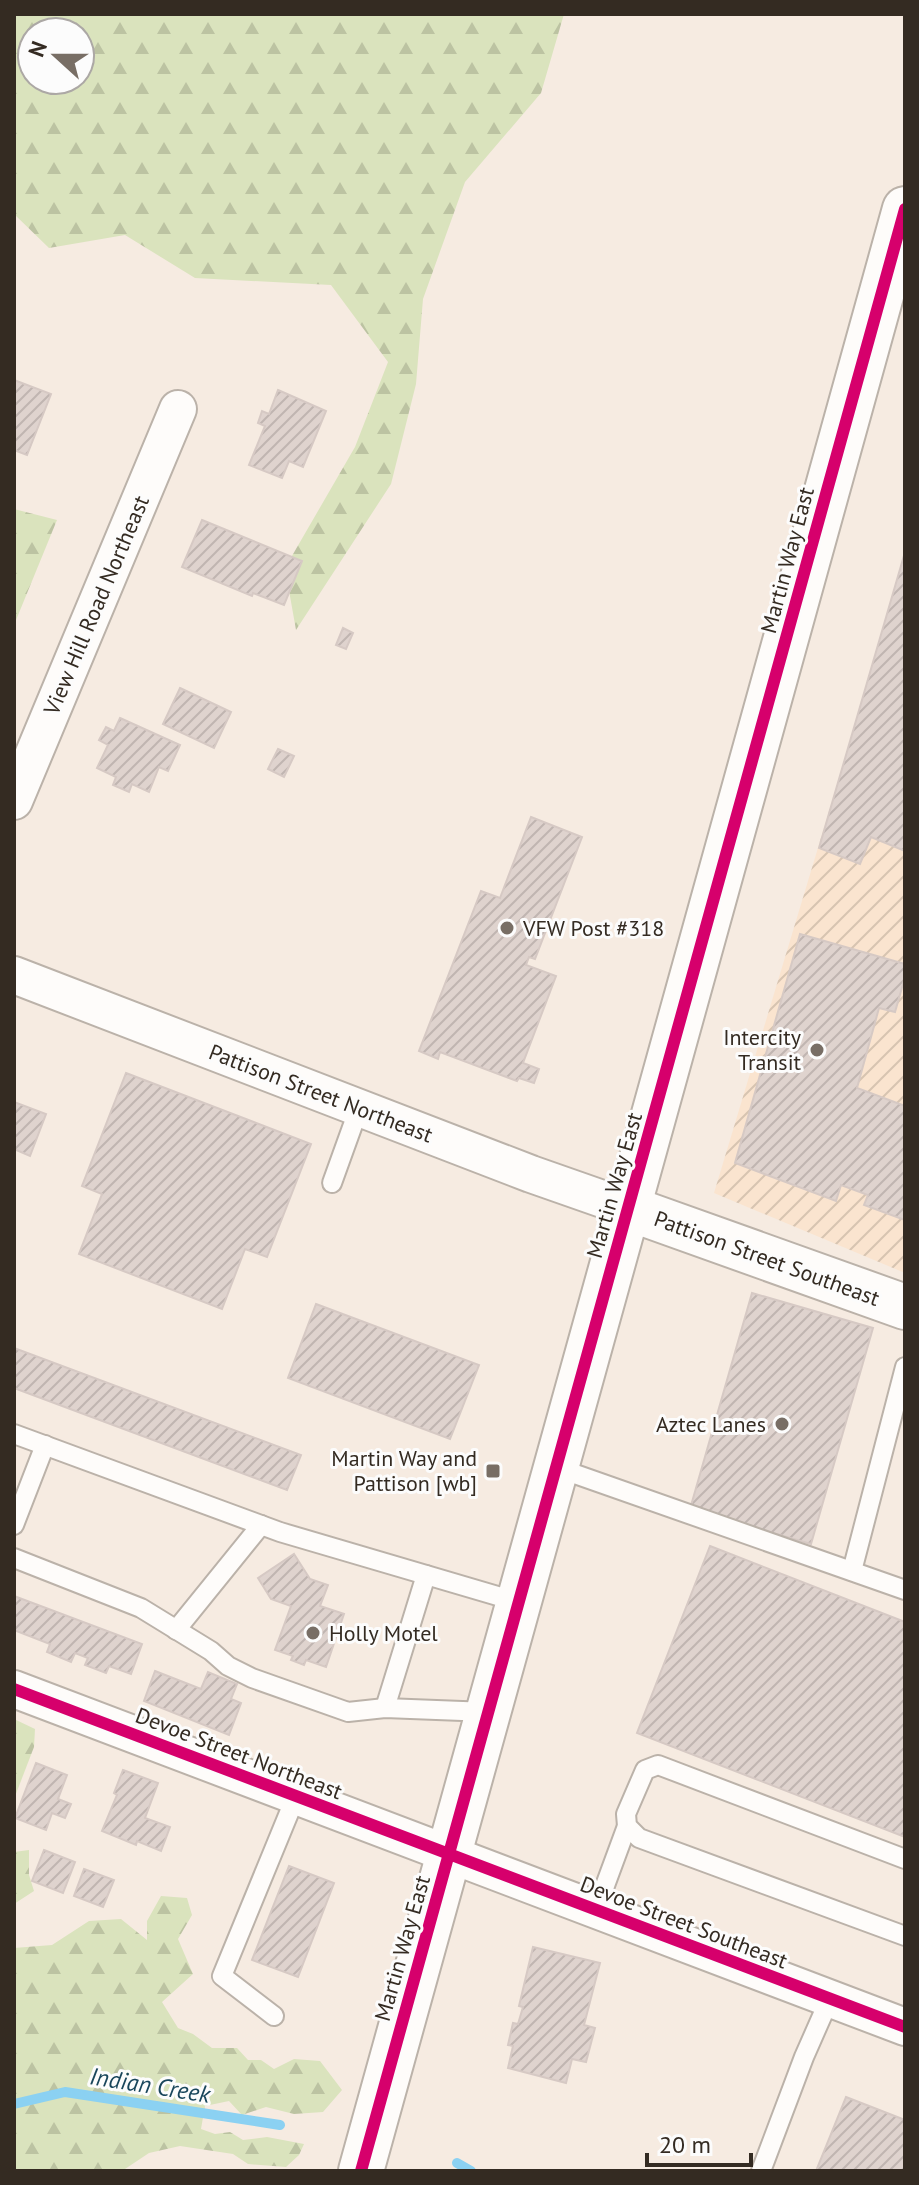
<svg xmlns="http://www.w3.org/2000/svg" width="919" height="2185" viewBox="0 0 919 2185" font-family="'PT Sans',sans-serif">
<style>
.industrial{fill:url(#industrial-furrows)}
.forest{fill:url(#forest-firs);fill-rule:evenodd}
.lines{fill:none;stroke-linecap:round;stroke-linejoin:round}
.stream{stroke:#8bd1f2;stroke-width:10}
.building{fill:url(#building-hatch);stroke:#d6c9c4;stroke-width:2}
.service-casing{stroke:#bbb2a9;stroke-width:22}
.minor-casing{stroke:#bbb2a9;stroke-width:40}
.tertiary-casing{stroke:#bbb2a9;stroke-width:48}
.primary-casing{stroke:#bbb2a9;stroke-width:48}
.service{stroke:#fefcfa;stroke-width:18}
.minor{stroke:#fefcfa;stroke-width:36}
.tertiary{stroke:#fefcfa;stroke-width:44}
.primary{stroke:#fefcfa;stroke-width:44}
.cycleway-casing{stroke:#fcfcfc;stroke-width:17}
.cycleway{stroke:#d6006c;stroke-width:12}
.poi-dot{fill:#786e65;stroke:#fcfcfc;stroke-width:3}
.labels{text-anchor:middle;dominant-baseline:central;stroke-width:6;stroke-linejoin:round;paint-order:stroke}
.street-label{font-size:22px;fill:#342b22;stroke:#fcfcfc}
.poi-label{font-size:22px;fill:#342b22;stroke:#fcfcfc;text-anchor:end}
.water-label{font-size:24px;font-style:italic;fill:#19465b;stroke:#fcfcfc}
</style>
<defs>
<pattern id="industrial-furrows" width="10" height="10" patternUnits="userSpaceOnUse" patternTransform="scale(2)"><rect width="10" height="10" fill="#fae4cf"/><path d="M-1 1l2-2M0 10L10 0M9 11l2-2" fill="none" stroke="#d7c4b1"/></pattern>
<pattern id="forest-firs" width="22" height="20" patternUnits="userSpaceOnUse" patternTransform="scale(2)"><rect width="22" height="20" fill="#dae3bd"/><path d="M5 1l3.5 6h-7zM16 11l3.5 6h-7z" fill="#bcc3a2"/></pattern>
<pattern id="building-hatch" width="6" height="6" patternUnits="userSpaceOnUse" patternTransform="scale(2)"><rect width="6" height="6" fill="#dfd3ce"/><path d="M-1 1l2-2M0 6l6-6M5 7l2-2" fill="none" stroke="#c0b5b1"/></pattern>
</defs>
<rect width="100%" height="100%" fill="#f6ebe1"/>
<polygon class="industrial" points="905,559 905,1273 714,1193"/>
<g class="forest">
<path d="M14,14H564L541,93L465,182L423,299L416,384L391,484L296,630L285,568L355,447L388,362L331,285L195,278L125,235L49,248L14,214ZM32,32H80V80H32Z"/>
<polygon points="14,509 57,520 14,625"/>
<polygon points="14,1719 35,1729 34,1747 14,1799"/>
<polygon points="29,1850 29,1875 34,1891 14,1904 14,1852"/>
<polygon points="161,1896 187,1898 192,1915 178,1939 193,1974 162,2002 178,2028 193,2034 212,2048 237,2048 248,2060 261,2060 274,2069 294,2059 320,2061 342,2090 323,2112 294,2114 266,2107 242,2115 229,2101 205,2106 201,2129 215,2134 230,2132 243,2140 267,2137 304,2144 299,2155 286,2167 248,2164 233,2154 180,2146 149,2153 122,2171 14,2171 14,1948 52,1945 89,1921 121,1919 147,1940 147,1921"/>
</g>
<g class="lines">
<g class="stream">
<polyline points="14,2104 65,2092 280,2125"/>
<polyline points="457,2163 471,2171"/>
</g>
</g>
<g class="building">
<polygon points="14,380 51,394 27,455 14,450"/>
<polygon points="278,390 326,411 303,467 289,461 282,478 249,465 265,426 258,423 262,411 269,414"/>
<polygon points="202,520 302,561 284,605 253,593 252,596 182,567"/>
<polygon points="905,552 905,851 871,837 860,864 819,848"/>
<polygon points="343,628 353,633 346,649 336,645"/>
<polygon points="180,688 231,712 214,748 163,724"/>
<polygon points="120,718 180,745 168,771 159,767 149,792 132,784 129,792 113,785 116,777 97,768 108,745 99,740 106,727 114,731"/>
<polygon points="278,749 294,756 284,777 268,769"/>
<polygon points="531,817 582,837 535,959 529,957 526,965 556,976 523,1063 539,1069 534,1083 519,1078 517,1081 440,1052 438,1059 419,1051 481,891 500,898"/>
<polygon points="800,934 905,964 905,977 895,1012 879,1008 857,1088 905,1106 905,1220 864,1205 868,1195 841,1185 836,1201 735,1163"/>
<polygon points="126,1073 311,1144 267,1257 245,1249 222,1309 79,1254 102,1194 82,1186"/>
<polygon points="14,1102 46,1114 30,1156 14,1149"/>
<polygon points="752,1293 873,1328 811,1544 690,1509"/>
<polygon points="316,1304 479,1365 450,1439 288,1378"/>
<polygon points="14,1348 301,1455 287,1490 14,1388"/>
<polygon points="710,1546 905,1622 905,1837 637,1733"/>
<polygon points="294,1554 310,1579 328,1585 320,1606 344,1614 326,1667 306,1660 304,1665 291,1660 293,1656 275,1650 291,1606 271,1599 258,1578"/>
<polygon points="14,1596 142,1644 131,1674 109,1666 106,1673 85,1665 88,1658 75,1653 71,1662 47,1652 50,1644 14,1630"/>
<polygon points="155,1671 201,1689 208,1672 237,1684 231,1699 241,1703 229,1735 144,1701"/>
<polygon points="36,1763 67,1775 58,1799 71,1804 65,1818 52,1813 46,1830 15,1818"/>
<polygon points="123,1770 158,1783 145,1818 170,1827 161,1851 137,1841 136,1845 102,1831 117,1795 114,1793"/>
<polygon points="44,1850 75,1862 63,1893 32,1881"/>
<polygon points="289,1866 334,1883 298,1977 252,1960"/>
<polygon points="84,1869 114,1880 103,1907 74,1896"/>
<polygon points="533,1947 600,1963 584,2025 595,2028 586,2062 572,2059 566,2083 508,2068 513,2046 508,2045 513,2023 518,2024 523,2007 519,2006"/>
<polygon points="846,2097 905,2120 905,2171 816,2171"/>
</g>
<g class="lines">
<defs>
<g id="service">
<polyline points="332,1183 359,1108"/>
<polyline points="14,1434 280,1532 518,1602"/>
<polyline points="555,1467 905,1590"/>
<polyline points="14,1525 45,1445"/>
<polyline points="14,1558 141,1608 211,1651 228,1666 252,1678 348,1712 385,1708 488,1712"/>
<polyline points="852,1571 905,1367"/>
<polyline points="176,1630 261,1525"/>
<polyline points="385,1708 426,1575"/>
<polyline points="905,1859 658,1765 645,1770 626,1814 627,1826 639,1838 905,1936"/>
<polyline points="596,1910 627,1826"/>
<polyline points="274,2016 222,1976 296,1796"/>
<polyline points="761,2171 804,2057 830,1998"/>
</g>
<g id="minor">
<polyline points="14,801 178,409"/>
<polyline points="14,975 531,1174 628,1208"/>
<polyline points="14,1689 905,2027"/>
</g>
<polyline id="tertiary" points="628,1208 905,1307"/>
<polyline id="primary" points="361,2171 905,209"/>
</defs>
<use href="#service" class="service-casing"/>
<use href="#minor" class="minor-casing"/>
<use href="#tertiary" class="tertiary-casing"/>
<use href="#primary" class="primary-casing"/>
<use href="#service" class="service"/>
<use href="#minor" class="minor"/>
<use href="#tertiary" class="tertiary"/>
<use href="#primary" class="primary"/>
<defs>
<g id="cycleway">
<polyline points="14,1689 905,2027"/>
<polyline points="361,2171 905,209"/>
</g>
</defs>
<use href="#cycleway" class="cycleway-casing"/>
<use href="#cycleway" class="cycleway"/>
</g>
<g class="poi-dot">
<circle cx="507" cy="928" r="8"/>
<circle cx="817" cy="1050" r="8"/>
<circle cx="782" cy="1424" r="8"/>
<rect x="485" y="1463" width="16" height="16" rx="4"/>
<circle cx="313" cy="1633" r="8"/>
</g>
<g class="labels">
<g class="street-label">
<text transform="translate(787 560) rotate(-75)">Martin Way East</text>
<text transform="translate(96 605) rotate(-67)">View Hill Road Northeast</text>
<text transform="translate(321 1093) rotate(21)">Pattison Street Northeast</text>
<text transform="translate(614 1185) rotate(-74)">Martin Way East</text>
<text transform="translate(767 1258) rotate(20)">Pattison Street Southeast</text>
<text transform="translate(239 1753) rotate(21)">Devoe Street Northeast</text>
<text transform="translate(684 1922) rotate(21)">Devoe Street Southeast</text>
<text transform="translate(402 1948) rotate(-74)">Martin Way East</text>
</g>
<g class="poi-label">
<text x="523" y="928" text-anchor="start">VFW Post #318</text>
<text x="801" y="1037">Intercity<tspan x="801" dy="25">Transit</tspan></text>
<text x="766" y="1424">Aztec Lanes</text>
<text x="477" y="1458">Martin Way and<tspan x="477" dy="25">Pattison [wb]</tspan></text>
<text x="329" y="1633" text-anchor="start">Holly Motel</text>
</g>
<g class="water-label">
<text transform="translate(150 2085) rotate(9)">Indian Creek</text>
</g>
</g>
<rect width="919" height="2185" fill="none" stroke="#342b22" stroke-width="32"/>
<g transform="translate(56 56) rotate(291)"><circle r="38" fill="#fcfcfc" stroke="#aca8a5" stroke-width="2"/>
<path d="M0-6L14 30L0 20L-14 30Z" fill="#786e65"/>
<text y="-12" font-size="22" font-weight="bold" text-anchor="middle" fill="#342b22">N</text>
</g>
<path d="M647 2153v12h104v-12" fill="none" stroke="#342b22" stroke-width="4"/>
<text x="659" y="2153" font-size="24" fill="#342b22" stroke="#fcfcfc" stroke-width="6" paint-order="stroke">20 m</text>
</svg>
